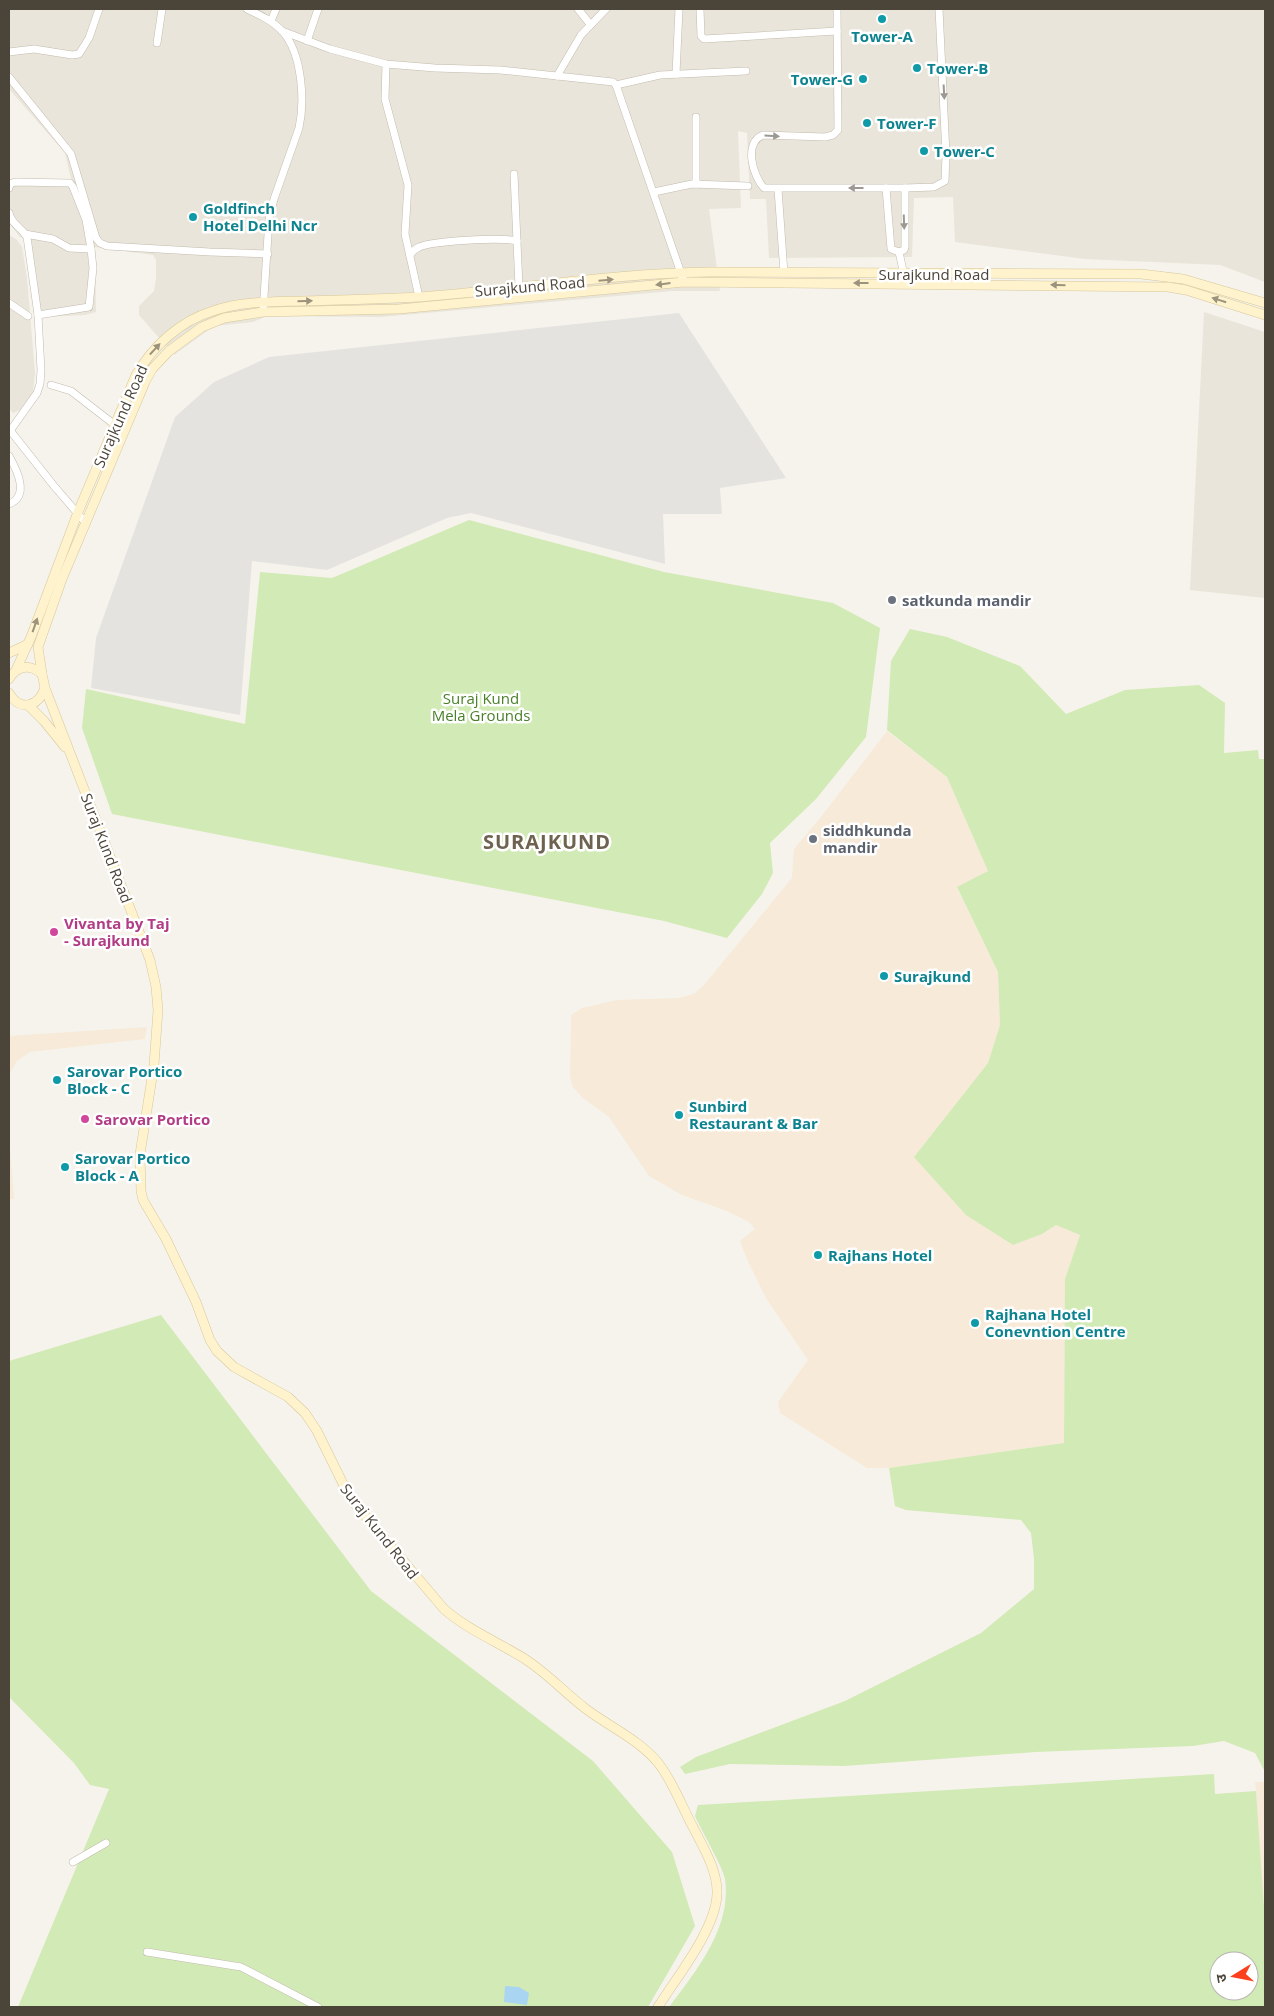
<svg xmlns="http://www.w3.org/2000/svg" width="1274" height="2016" viewBox="0 0 1274 2016" font-family="'Open Sans','Noto Sans Devanagari',sans-serif">
<style>
.residential{fill:#eae5da}
.commercial{fill:#f7ead8}
.green{fill:#d2eab5;fill-rule:evenodd}
.parking{fill:#e5e3e0}
.water{fill:#a9d4f2}
.lines{fill:none;stroke-linecap:round;stroke-linejoin:round}
.street-casing{stroke:#c2bbae;stroke-width:8}
.secondary-casing{stroke:#d6c79b;stroke-width:10}
.street{stroke:#fff;stroke-width:7}
.secondary{stroke:#fff3cd;stroke-width:9}
.oneway{fill:#9c9892}
.oneway2{fill:#9c937c}
.culture-dot{fill:#0f9aa8;stroke:#fff;stroke-width:2}
.worship-dot{fill:#6b7280;stroke:#fff;stroke-width:2}
.hotel-dot{fill:#d1479c;stroke:#fff;stroke-width:2}
.labels{text-anchor:middle;dominant-baseline:central;stroke-width:5;stroke-linejoin:round;paint-order:stroke}
.culture-label{font-size:15px;font-weight:bold;fill:#0d838f;stroke:#fff;text-anchor:start}
.street-label{font-size:15px;fill:#4b4439;stroke:#fff}
.worship-label{font-size:15px;font-weight:bold;fill:#5b616d;stroke:#fff;text-anchor:start}
.park-label{font-size:15px;fill:#4a7f2a;stroke:#fff}
.hotel-label{font-size:15px;font-weight:bold;fill:#b23c85;stroke:#fff;text-anchor:start}
.district-label{font-size:20px;font-weight:bold;letter-spacing:1px;fill:#6e6250;stroke:#fff}
</style>
<rect width="100%" height="100%" fill="#f6f3ec"/>
<g class="residential">
<polygon points="9,9 1265,9 1265,282 1220,265 1085,259 955,242 953,197 914,198 912,257 769,258 766,199 750,199 747,133 738,131 741,208 709,209 720,291 673,291 381,317 268,316 253,322 214,326 174,355 139,315 139,306 154,291 156,278 156,260 153,255 95,247 96,312 85,315 41,317 29,241 20,237 9,223 9,179 71,179 65,153 9,89"/>
<polygon points="9,235 17,240 22,247 27,278 35,373 33,393 20,410 13,413 9,408"/>
<polygon points="1204,312 1265,332 1265,598 1190,590"/>
</g>
<g class="commercial">
<polygon points="887,731 947,777 988,871 957,888 998,972 1000,1025 988,1063 914,1157 1042,1234 1056,1225 1080,1235 1065,1279 1064,1443 889,1468 867,1468 780,1413 778,1402 808,1360 766,1298 747,1259 740,1241 755,1229 749,1222 727,1211 682,1195 649,1176 609,1117 583,1098 573,1087 570,1076 571,1027 571,1015 582,1008 617,1000 679,998 694,994 704,985 792,878 794,849 821,817"/>
<polygon points="147,1027 145,1039 30,1052 17,1061 9,1075 9,1036"/>
<polygon points="9,1135 14,1199 9,1199"/>
<polygon points="1255,1782 1265,1782 1265,1922 1256,1791"/>
</g>
<g class="green">
<polygon points="469,520 664,572 833,603 880,628 866,737 816,799 770,843 773,873 762,894 727,938 664,921 112,814 82,728 86,689 245,724 260,572 332,578"/>
<polygon points="910,629 947,637 1020,666 1066,714 1125,690 1199,685 1225,703 1224,753 1258,750 1259,759 1265,759 1265,1772 1255,1753 1224,1741 1193,1746 1035,1752 844,1766 730,1764 685,1774 680,1767 696,1757 845,1701 981,1633 1034,1589 1034,1559 1031,1533 1021,1520 906,1510 895,1506 889,1468 1064,1443 1065,1279 1080,1235 1056,1225 1042,1234 1013,1245 966,1215 914,1157 988,1063 1000,1025 998,972 957,887 988,871 947,777 887,730 891,661"/>
<polygon points="161,1315 371,1591 593,1761 672,1852 695,1926 648,2007 18,2007 109,1789 90,1785 74,1763 9,1697 9,1361"/>
<path d="M1214,1774L1215,1794L1256,1791L1265,1922V2007H669C696,1971 732,1928 725,1879C723,1867 701,1830 695,1816L698,1805ZM1219,1961H1249V1991H1219Z"/>
</g>
<polygon class="parking" points="679,313 786,478 720,488 722,514 663,514 665,564 471,513 447,518 327,570 252,561 240,715 91,688 96,638 175,417 214,382 269,357"/>
<polygon class="water" points="505,1986 519,1987 529,1993 527,2005 504,2002"/>
<g class="lines">
<defs>
<g id="street">
<path d="M247,9C260,15 273,21 283,32C302,54 305,100 299,128L274,199L269,219L263,312"/>
<polyline points="578,9 590,24"/>
<polyline points="700,9 701,36 704,39 837,31"/>
<path d="M837,9L838,130L833,135L825,137L763,135C743,143 753,176 764,188H905L934,187L945,181L946,155L939,9"/>
<polyline points="271,21 276,9"/>
<polyline points="282,31 330,49 386,64 435,68 500,70 613,82 616,85 684,282"/>
<polyline points="307,41 318,9"/>
<polyline points="157,43 162,9"/>
<polyline points="9,52 34,49 72,55 79,54 89,38 99,9"/>
<polyline points="386,64 385,99 408,185 405,234 419,297"/>
<polyline points="676,74 679,9"/>
<polyline points="557,76 581,35 606,9"/>
<polyline points="9,77 71,154 96,238 100,243 107,246 210,252 268,254"/>
<polyline points="616,85 660,75 746,71"/>
<polyline points="514,174 519,287"/>
<polyline points="696,184 696,117"/>
<polyline points="9,188 10,184 15,182 70,183 73,187 86,220 91,249 93,268 89,307 38,315"/>
<polyline points="886,188 891,249 899,252 904,250 905,247 905,188"/>
<polyline points="778,189 784,273"/>
<polyline points="654,192 692,184 748,186"/>
<path d="M9,213C11,224 22,228 27,237L38,315L41,370L40,384L37,393L10,431"/>
<polyline points="25,234 53,239 69,248 91,249"/>
<polyline points="899,252 906,284"/>
<path d="M410,255C412,252 415,249 419,247C433,241 502,237 517,241"/>
<polyline points="9,303 28,316"/>
<polyline points="51,385 71,391 115,425"/>
<polyline points="9,429 54,486 85,522"/>
<path d="M9,456C17,470 30,496 9,504"/>
<polyline points="73,1862 106,1843"/>
<polyline points="147,1952 241,1967 318,2007"/>
</g>
<g id="secondary">
<polyline points="9,653 28,644"/>
<path d="M16,670L31,637L78,512L136,375C153,346 180,321 213,311C241,301 273,302 303,301C342,300 381,299 420,297C516,290 613,273 710,272L1141,274L1183,279L1265,303"/>
<polyline points="42,674 38,647 62,579 145,382 152,369 169,351 202,327 224,318 263,312 399,309 684,282 1168,287 1186,290 1265,315"/>
<path d="M9,679C17,665 30,664 42,674L45,688L150,960L156,987L158,1010L154,1065L140,1154L141,1191L143,1200L166,1239L196,1302L210,1340L217,1351L234,1367L288,1397L305,1413L317,1431L350,1498L444,1609C468,1630 498,1642 525,1659C547,1673 565,1693 586,1709C610,1727 640,1740 659,1764C673,1782 682,1807 693,1827C703,1847 718,1871 717,1894C716,1929 676,1978 658,2007"/>
<path d="M9,693C20,712 38,707 45,688"/>
<polyline points="28,705 44,721 65,747"/>
</g>
</defs>
<use href="#street" class="street-casing"/>
<use href="#secondary" class="secondary-casing"/>
<use href="#street" class="street"/>
<use href="#secondary" class="secondary"/>
</g>
<defs><path id="oneway-solid" d="M-6-.8H1V-3.2L6.5 0L1 3.2V.8H-6Z" transform="scale(1.25)"/></defs>
<g class="oneway">
<use href="#oneway-solid" transform="translate(944 92) rotate(87)"/>
<use href="#oneway-solid" transform="translate(772 136) rotate(3)"/>
<use href="#oneway-solid" transform="translate(856 188) rotate(180)"/>
<use href="#oneway-solid" transform="translate(904 222) rotate(88)"/>
</g>
<g class="oneway2">
<use href="#oneway-solid" transform="translate(606 280) rotate(-5)"/>
<use href="#oneway-solid" transform="translate(861 283) rotate(-180)"/>
<use href="#oneway-solid" transform="translate(663 284) rotate(173)"/>
<use href="#oneway-solid" transform="translate(1058 285) rotate(-179)"/>
<use href="#oneway-solid" transform="translate(1219 300) rotate(-163)"/>
<use href="#oneway-solid" transform="translate(305 301) rotate(-2)"/>
<use href="#oneway-solid" transform="translate(155 349) rotate(-47)"/>
<use href="#oneway-solid" transform="translate(35 625) rotate(-71)"/>
</g>
<g class="culture-dot">
<circle cx="882" cy="19" r="5"/>
<circle cx="917" cy="68" r="5"/>
<circle cx="863" cy="79" r="5"/>
<circle cx="867" cy="123" r="5"/>
<circle cx="924" cy="151" r="5"/>
<circle cx="193" cy="217" r="5"/>
<circle cx="884" cy="976" r="5"/>
<circle cx="57" cy="1080" r="5"/>
<circle cx="679" cy="1115" r="5"/>
<circle cx="65" cy="1167" r="5"/>
<circle cx="818" cy="1255" r="5"/>
<circle cx="975" cy="1323" r="5"/>
</g>
<g class="worship-dot">
<circle cx="892" cy="600" r="5"/>
<circle cx="813" cy="839" r="5"/>
</g>
<g class="hotel-dot">
<circle cx="54" cy="932" r="5"/>
<circle cx="85" cy="1119" r="5"/>
</g>
<g class="labels">
<g class="culture-label">
<text x="882" y="36" text-anchor="middle">Tower-A</text>
<text x="927" y="68">Tower-B</text>
<text x="853" y="79" text-anchor="end">Tower-G</text>
<text x="877" y="123">Tower-F</text>
<text x="934" y="151">Tower-C</text>
<text x="203" y="208">Goldfinch<tspan x="203" dy="17">Hotel Delhi Ncr</tspan></text>
<text x="894" y="976">Surajkund</text>
<text x="67" y="1071">Sarovar Portico<tspan x="67" dy="17">Block - C</tspan></text>
<text x="689" y="1106">Sunbird<tspan x="689" dy="17">Restaurant &amp; Bar</tspan></text>
<text x="75" y="1158">Sarovar Portico<tspan x="75" dy="17">Block - A</tspan></text>
<text x="828" y="1255">Rajhans Hotel</text>
<text x="985" y="1314">Rajhana Hotel<tspan x="985" dy="17">Conevntion Centre</tspan></text>
</g>
<g class="street-label">
<text x="934" y="274">Surajkund Road</text>
<text transform="translate(530 286) rotate(-5)">Surajkund Road</text>
<text transform="translate(120 416) rotate(-66)">Surajkund Road</text>
<text transform="translate(107 848) rotate(69)">Suraj Kund Road</text>
<text transform="translate(380 1531) rotate(52)">Suraj Kund Road</text>
</g>
<g class="worship-label">
<text x="902" y="600">satkunda mandir</text>
<text x="823" y="830">siddhkunda<tspan x="823" dy="17">mandir</tspan></text>
</g>
<g class="park-label">
<text x="481" y="698">Suraj Kund<tspan x="481" dy="17">Mela Grounds</tspan></text>
</g>
<g class="hotel-label">
<text x="64" y="923">Vivanta by Taj<tspan x="64" dy="17">- Surajkund</tspan></text>
<text x="95" y="1119">Sarovar Portico</text>
</g>
<g class="district-label">
<text x="547" y="841">SURAJKUND</text>
</g>
</g>
<rect width="1274" height="2016" fill="none" stroke="#4b4439" stroke-width="20"/>
<g transform="translate(1234 1976) rotate(260)"><circle r="24" fill="#ffffff" stroke="#b7b4b0"/>
<path d="M0-4L9 19L0 12L-9 19Z" fill="#fc3f1d"/>
<text y="-8" font-size="14" font-weight="bold" text-anchor="middle" fill="#4b4439">उ</text>
</g>
</svg>
